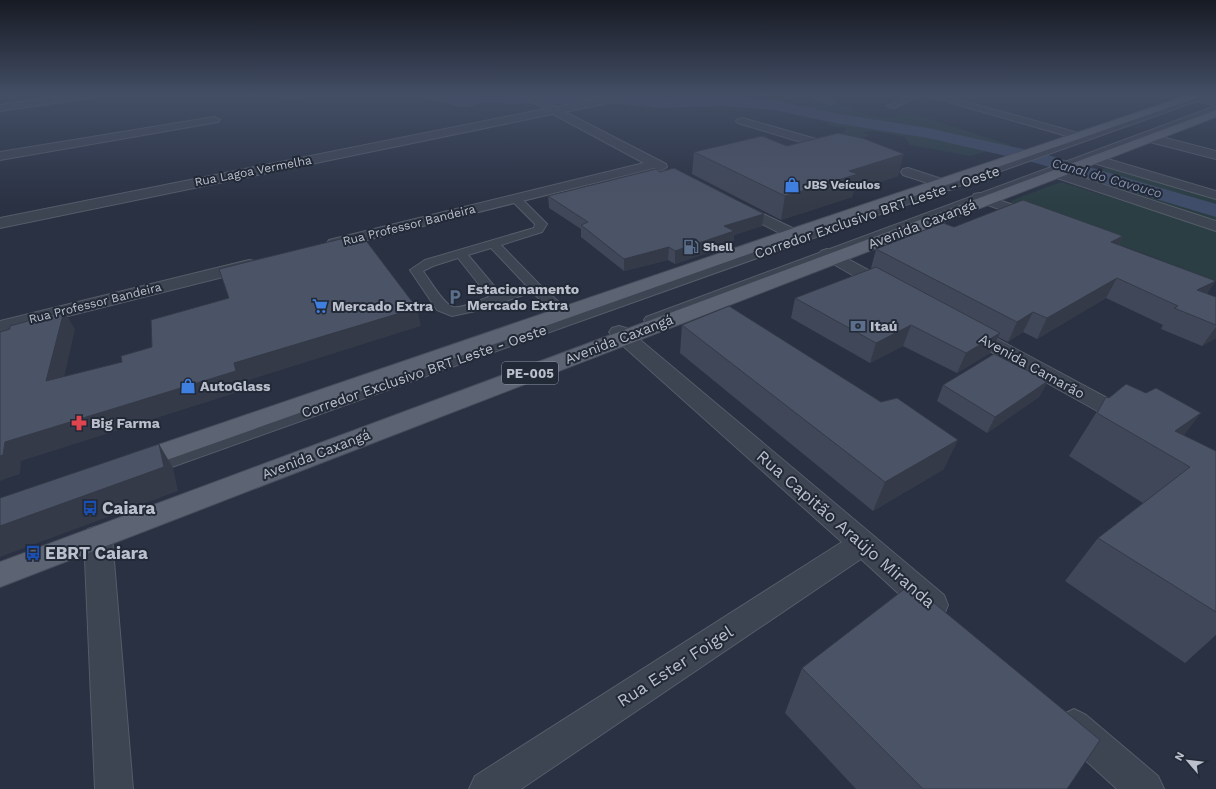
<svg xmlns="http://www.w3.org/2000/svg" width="1216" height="789" viewBox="0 0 1216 789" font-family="'Work Sans',sans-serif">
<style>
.green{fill:#2b3e43}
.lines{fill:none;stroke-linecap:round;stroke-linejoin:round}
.canal{fill:#404d6a;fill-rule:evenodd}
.service-casing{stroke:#565c69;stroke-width:2}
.minor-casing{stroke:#565c69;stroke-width:2}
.tertiary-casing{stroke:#565c69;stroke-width:2}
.primary-casing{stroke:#474d5b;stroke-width:2}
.service{fill:#3d4452;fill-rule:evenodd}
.minor{fill:#3d4452;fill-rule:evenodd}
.tertiary{fill:#3d4452;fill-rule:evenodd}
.primary{fill:#5c6372;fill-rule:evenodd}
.wall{fill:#404758}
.shaded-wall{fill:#343a47}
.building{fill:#4b5366;stroke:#343a47}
.labels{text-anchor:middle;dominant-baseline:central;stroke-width:4;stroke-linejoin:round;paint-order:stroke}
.far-street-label{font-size:12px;fill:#bbc0cc;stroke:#222937}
.far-poi-label{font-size:12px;font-weight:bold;fill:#bbc0cc;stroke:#222937;text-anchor:start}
.far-water-label{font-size:13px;font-style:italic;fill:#8593b1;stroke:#222937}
.shield{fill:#222937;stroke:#8d939f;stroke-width:1}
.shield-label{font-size:13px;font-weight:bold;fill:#bbc0cc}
.street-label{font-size:14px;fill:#bbc0cc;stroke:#222937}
.poi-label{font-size:14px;font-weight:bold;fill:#bbc0cc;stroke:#222937;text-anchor:start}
.near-poi-label{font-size:17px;font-weight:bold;fill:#bbc0cc;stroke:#222937;text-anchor:start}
.near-street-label{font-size:17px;fill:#bbc0cc;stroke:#222937}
</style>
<rect width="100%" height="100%" fill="#293142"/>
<g class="green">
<polygon points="811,101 826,101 837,103 864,114 891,119 906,112 1011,145 970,156 910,145 905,137 874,131 862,132 870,136 854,139 842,133 848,128 825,125 831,122 814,115 803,106"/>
<polygon points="1111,166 1216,197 1216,223 1078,179"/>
<polygon points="1061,182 1216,230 1216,281 1013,204 1010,201"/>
</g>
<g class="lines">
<g class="canal">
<path d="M277,95H307L305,98C297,100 287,100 279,98Z"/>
<polygon points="423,95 450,95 468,98 472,95 622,95 662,98 721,96 774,100 834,113 928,128 1041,153 1216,204 1216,217 1036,163 928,138 834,123 774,110 721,106 662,108 597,102 552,104 481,103 468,107 461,107 425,98"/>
</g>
<defs>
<g id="service">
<polygon points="804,95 817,95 835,102 831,104"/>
<polygon points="910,95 921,95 894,108 887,106"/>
<path d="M1203,95H1214L155,473L149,475L143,473L140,468L143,463L560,318L532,292L480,310L452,316L437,310L410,270L425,260L534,228L535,224L511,200L510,198L511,196H519L547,224L542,232L501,245L539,284L572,314ZM491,248L526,285L500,293L468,255ZM458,258L489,297C479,300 463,309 453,307C444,305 429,279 423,271L433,266Z"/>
<polygon points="1216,106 1216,111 656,323 646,323 644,320 646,317"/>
</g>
<g id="minor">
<polygon points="66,95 95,95 90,98 0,111 0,105"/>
<polygon points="521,95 535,95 556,107 614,95 636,95 631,98 565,112 666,164 667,167 661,171 654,168 335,248 329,246 327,243 329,240 644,163 553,114 0,228 0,218 545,109"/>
<polygon points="924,95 942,95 1082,134 1084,136 1082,138 1074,138"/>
<polygon points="214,117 220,120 218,122 0,160 0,152"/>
<polygon points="742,118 841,146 843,149 837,153 738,123 736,121 738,119"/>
<polygon points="1150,134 1216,151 1216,159 1146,141 1144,138 1146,135"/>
<polygon points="908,168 954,183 956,186 954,189 949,190 903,175 901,172 903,169"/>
<polygon points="979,193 1039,214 1041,217 1039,220 1029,220 974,200 972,197 974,194"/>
<polygon points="736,201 807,235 809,238 807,241 795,241 731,208 729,205 731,202"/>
<polygon points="827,249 833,251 894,284 897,288 894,292 888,293 882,292 821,257 819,254 821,251"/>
<polygon points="249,260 255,261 257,265 255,269 0,333 0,321"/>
<polygon points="968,325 975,327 1135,413 1138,418 1135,423 1127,426 1119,423 961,335 958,331 961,327"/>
<polygon points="619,326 626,328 944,595 948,605 944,615 933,618 922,615 861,559 521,789 469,789 475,776 842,542 612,336 609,332 612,328"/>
<polygon points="98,526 108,529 112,537 133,789 95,789 84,537 88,529"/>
<polygon points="1074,709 1086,715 1158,776 1164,789 1117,789 1062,739 1056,727 1062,715"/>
</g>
<g id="tertiary">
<polygon points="1177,95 1197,95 1216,100 1216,106"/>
<polygon points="1094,155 1216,191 1216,199 1090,162 1088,159"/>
<polygon points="1056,169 1216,221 1216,231 1051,176 1049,173 1051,170"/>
</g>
<g id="primary">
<polygon points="1189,95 1205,95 797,237 144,468 135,471 126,468 123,462 126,456 785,231"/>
<polygon points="1216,110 1216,117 0,587 0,562"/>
</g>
</defs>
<use href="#service" class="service-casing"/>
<use href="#minor" class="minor-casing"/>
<use href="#tertiary" class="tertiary-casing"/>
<use href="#primary" class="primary-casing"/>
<use href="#service" class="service"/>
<use href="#minor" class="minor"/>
<use href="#tertiary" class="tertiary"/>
<use href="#primary" class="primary"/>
</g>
<g class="wall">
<polygon points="787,146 898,176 854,190 852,197 781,220 692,174 694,152"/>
<polygon points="660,172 764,214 762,226 734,235 733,244 675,264 668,260 624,271 581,237 581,229 549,208 548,196"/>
<polygon points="954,227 1123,236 1119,244 1207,294 1216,297 1216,338 1202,346 1161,329 1163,325 1106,298 1037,339 1023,332 1008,342 998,337 990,353 957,373 903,346 870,363 791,318 795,298 873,269 871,268 876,249"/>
<polygon points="682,325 944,469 873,511 680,353"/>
<polygon points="1048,381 1039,397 987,433 937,401 943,385"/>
<polygon points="1106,397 1216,451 1216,635 1185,663 1065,581 1098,538 1143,503 1069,456"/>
<polygon points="802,668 1067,789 856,789 785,713"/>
</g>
<g class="shaded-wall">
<polygon points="904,154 898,176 854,190 852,197 781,220 785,196 849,171"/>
<polygon points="764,214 762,226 734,235 733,244 675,264 675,251 724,226"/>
<polygon points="1123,236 1113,255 1111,242"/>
<polygon points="669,247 668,260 624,271 624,259"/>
<polygon points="1117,278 1106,298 1037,339 1047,318"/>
<polygon points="1216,281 1203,300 1197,290"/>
<polygon points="417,308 421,326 243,382 245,390 21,461 20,474 0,481 0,456 5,442 234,363"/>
<polygon points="64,311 75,329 59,400 46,381"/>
<polygon points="1033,312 1023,332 1008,342 1017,322"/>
<polygon points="911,325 903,346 870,363 876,343"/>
<polygon points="1216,327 1216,338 1202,346"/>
<polygon points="1000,333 990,353 957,373 966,353"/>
<polygon points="1048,381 1039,397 987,433 995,417"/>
<polygon points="1201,413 1169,455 1175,431"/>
<polygon points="958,440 944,469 873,511 885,482"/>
<polygon points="159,444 173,468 178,491 0,557 0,526"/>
</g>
<g class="building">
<polygon points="838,133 862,138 904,154 849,171 858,174 785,196 694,152 762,136 787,146"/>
<polygon points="674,168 764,214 724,226 734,231 675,251 669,247 624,259 581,225 588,222 548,196 656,169 660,172"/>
<polygon points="1023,200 1123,236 1111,242 1216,281 1197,290 1216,297 1216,325 1174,308 1178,306 1117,278 1047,318 1033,312 1017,322 876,249 943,223 954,227"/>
<polygon points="361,234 417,308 234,363 236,371 5,442 3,455 0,456 0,332 10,329 10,326 64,311 46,381 122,362 121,356 152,347 151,320 229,298 219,269"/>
<polygon points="876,267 1000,333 966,353 911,325 876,343 795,298"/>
<polygon points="729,306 881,402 897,398 958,440 885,482 682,325"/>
<polygon points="994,354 1048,381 995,417 943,385"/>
<polygon points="1126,384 1146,393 1156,388 1201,413 1175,431 1216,451 1216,612 1098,538 1190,467 1097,413 1106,397 1109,398"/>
<polygon points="159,444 164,467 0,526 0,498"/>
<polygon points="911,584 1100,740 1067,789 923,789 802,668"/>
</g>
<linearGradient id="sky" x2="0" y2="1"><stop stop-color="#171b24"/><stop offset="0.46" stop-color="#434e65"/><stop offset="1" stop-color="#434e65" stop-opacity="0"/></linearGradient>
<rect width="1216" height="206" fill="url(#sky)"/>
<defs>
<symbol id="shop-bare" viewBox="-9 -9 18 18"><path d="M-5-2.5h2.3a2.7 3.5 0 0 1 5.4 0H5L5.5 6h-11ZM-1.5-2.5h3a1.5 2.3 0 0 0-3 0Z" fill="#3f7fe0" stroke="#222937" stroke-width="2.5" paint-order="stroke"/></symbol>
<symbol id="fuel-bare" viewBox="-9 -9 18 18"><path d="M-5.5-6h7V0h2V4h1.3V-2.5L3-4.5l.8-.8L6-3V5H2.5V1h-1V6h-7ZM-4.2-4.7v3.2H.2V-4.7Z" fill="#5c6f8a" stroke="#222937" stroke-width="2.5" paint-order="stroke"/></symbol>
<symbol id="parking-bare" viewBox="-9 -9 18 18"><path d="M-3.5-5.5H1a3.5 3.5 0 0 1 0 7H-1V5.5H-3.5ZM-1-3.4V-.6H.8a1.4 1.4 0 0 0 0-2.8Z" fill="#5c6f8a" stroke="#222937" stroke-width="2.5" paint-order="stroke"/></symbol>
<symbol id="supermarket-bare" viewBox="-9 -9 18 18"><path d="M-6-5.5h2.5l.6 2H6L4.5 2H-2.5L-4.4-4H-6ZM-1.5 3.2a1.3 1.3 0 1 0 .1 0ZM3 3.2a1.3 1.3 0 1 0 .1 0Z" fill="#3f7fe0" stroke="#222937" stroke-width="2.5" paint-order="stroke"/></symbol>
<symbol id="bank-bare" viewBox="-9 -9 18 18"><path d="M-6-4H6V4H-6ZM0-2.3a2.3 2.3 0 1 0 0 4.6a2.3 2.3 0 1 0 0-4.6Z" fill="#5c6f8a" stroke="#222937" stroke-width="2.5" paint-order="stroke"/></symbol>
<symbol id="pharmacy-bare" viewBox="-9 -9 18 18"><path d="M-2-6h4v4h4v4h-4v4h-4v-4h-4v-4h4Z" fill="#e0444e" stroke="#222937" stroke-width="2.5" paint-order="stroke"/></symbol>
<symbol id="bus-bare" viewBox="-9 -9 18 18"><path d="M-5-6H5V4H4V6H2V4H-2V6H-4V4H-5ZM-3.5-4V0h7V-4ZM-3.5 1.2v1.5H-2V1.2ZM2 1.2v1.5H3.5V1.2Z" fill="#1a4fb4" stroke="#222937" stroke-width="2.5" paint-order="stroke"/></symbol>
</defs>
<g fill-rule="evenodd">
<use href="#shop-bare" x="781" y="174" width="22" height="22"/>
<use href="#fuel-bare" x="680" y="236" width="22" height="22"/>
<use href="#parking-bare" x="444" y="286" width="22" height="22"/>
<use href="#supermarket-bare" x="309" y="295" width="22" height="22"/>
<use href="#bank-bare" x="847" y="315" width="22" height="22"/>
<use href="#shop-bare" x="177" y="375" width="22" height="22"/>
<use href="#pharmacy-bare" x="68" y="412" width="22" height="22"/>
<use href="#bus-bare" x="79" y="497" width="22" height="22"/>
<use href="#bus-bare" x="22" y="542" width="22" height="22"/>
</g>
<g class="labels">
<g class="far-street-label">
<text transform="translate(253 171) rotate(-11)">Rua Lagoa Vermelha</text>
<text transform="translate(409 225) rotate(-14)">Rua Professor Bandeira</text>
<text transform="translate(95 303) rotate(-14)">Rua Professor Bandeira</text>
</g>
<g class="far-poi-label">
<text x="804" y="185">JBS Veículos</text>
<text x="703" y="247">Shell</text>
</g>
<g class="far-water-label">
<text transform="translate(1107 178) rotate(16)">Canal do Cavouco</text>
</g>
<rect class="shield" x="502" y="362" width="56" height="22" rx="3"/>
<g class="shield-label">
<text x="530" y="373">PE-005</text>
</g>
<g class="street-label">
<text transform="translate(877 212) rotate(-19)">Corredor Exclusivo BRT Leste - Oeste</text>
<text transform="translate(922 224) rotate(-21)">Avenida Caxangá</text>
<text transform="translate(619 339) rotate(-21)">Avenida Caxangá</text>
<text transform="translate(1032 366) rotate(29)">Avenida Camarão</text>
<text transform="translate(424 371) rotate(-19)">Corredor Exclusivo BRT Leste - Oeste</text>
<text transform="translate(316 454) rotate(-21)">Avenida Caxangá</text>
</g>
<g class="poi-label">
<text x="467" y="289">Estacionamento<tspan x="467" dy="16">Mercado Extra</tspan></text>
<text x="332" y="306">Mercado Extra</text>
<text x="870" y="326">Itaú</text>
<text x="200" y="386">AutoGlass</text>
<text x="91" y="423">Big Farma</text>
</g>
<g class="near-poi-label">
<text x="102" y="508">Caiara</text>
<text x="45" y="553">EBRT Caiara</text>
</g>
<g class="near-street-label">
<text transform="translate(846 529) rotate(41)">Rua Capitão Araújo Miranda</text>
<text transform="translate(675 666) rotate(-33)">Rua Ester Foigel</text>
</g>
</g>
<g transform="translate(1188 761) rotate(298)" stroke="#222937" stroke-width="3" paint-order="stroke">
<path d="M0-3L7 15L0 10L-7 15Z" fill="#bbc0cc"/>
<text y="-6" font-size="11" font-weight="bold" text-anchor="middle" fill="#bbc0cc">N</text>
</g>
</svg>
